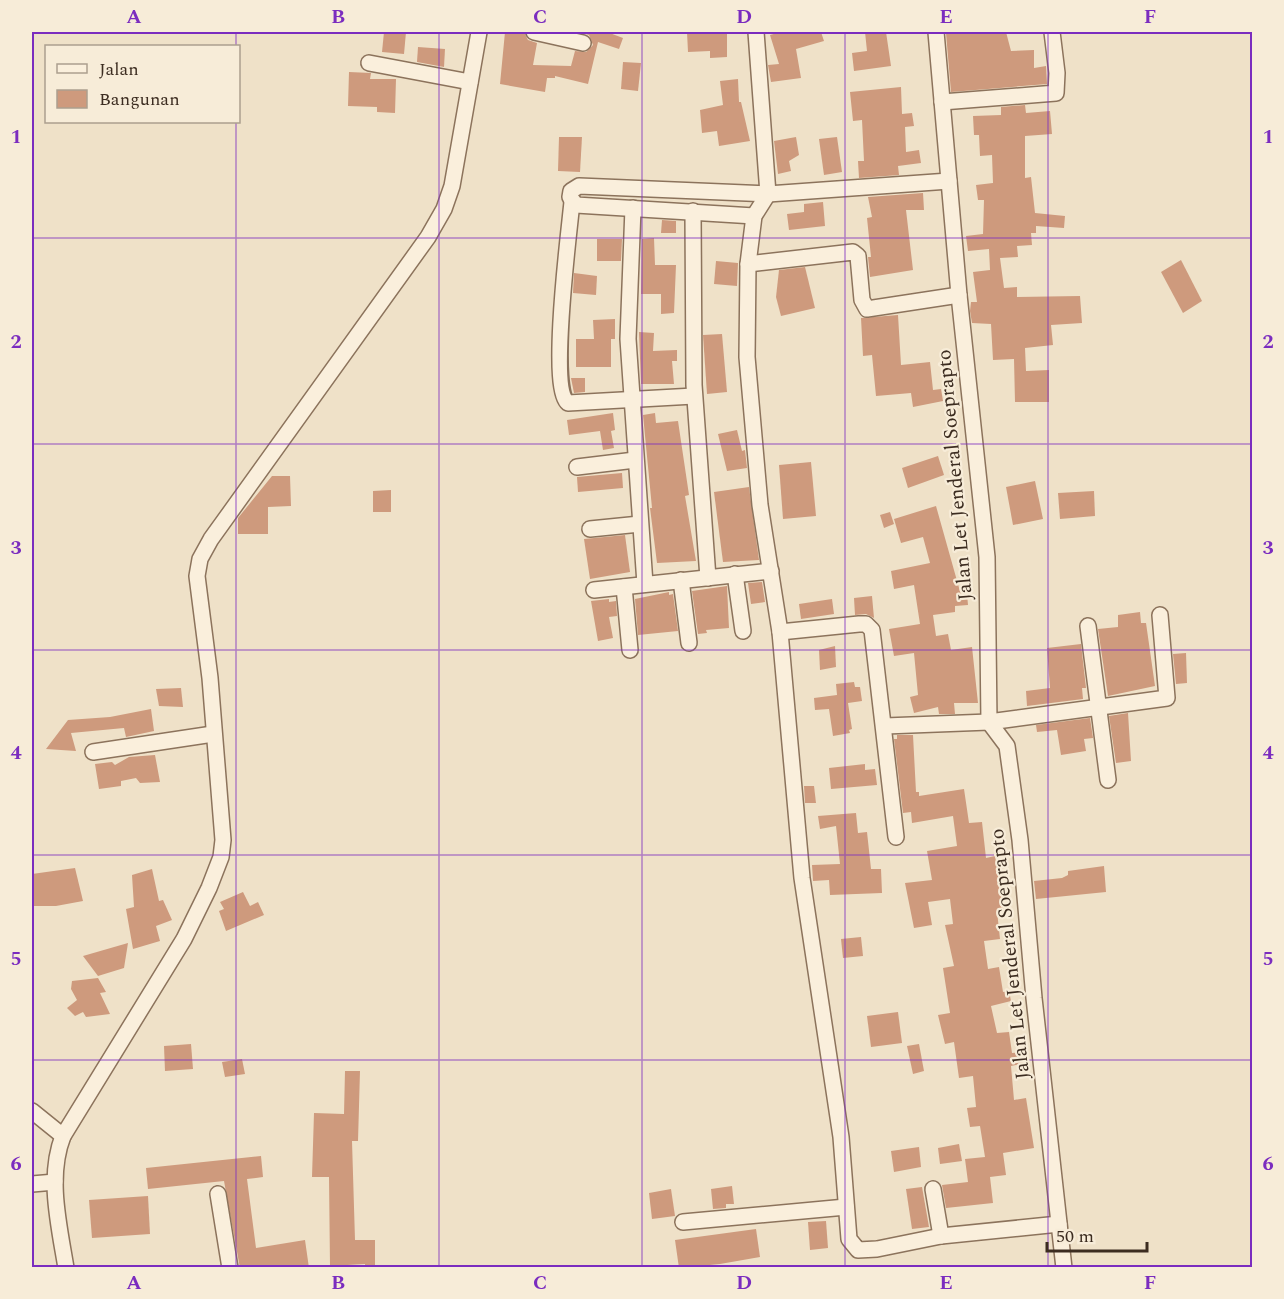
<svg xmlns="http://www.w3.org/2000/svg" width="1284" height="1299" viewBox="0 0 1284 1299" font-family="Spectral,serif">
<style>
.building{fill:#ce9a7d}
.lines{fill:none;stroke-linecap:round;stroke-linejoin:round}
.minor-casing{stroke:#8c735c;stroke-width:18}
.minor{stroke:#faefdc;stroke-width:15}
.grid{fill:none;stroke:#7b2cbf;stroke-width:1.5;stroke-opacity:0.55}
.labels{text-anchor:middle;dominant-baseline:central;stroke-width:4.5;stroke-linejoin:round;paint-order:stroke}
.street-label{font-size:20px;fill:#3c2c20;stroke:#f7ecd8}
.neatline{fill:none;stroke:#7b2cbf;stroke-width:2}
.grid-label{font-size:20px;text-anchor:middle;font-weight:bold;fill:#7b2cbf}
</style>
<rect width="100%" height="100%" fill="#efe1c8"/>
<g class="building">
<polygon points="384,32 406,32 404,54 382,52"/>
<polygon points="505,32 525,34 528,40 537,43 533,65 571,66 575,51 586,52 593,45 589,35 578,32 607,32 623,38 619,49 598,42 588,84 555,76 555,78 547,78 545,92 500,84"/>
<polygon points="687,32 727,32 727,57 710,58 710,51 688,52"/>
<polygon points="781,32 821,32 824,41 796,49 801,78 771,82 768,65 779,64 770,35"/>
<polygon points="865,32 886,32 891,66 854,71 852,53 867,51"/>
<polygon points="961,32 1006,32 1011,51 1034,50 1034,68 1046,66 1047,84 951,92 946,33"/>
<polygon points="418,47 445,49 444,67 417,62"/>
<polygon points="623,62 641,63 638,91 621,89"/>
<polygon points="349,72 371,73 370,79 396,79 395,113 377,112 377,107 348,106"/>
<polygon points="738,79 739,102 741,102 750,141 719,146 717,131 702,133 700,110 723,105 720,81"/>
<polygon points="901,87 902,114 912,113 914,126 905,127 906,152 919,150 921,163 898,166 899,175 859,178 858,161 864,161 862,120 853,121 850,92"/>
<polygon points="1025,105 1026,113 1050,111 1052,134 1025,136 1025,178 1031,177 1035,213 1065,216 1064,228 1036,226 1036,233 1031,233 1032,245 1017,246 1018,257 1000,258 1004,288 1017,287 1017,297 1080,296 1082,323 1051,325 1053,345 1025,348 1026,371 1049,370 1049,402 1015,402 1014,359 993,360 991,324 972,323 970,311 971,302 977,302 973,272 990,270 989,249 968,251 966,236 983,234 984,200 978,200 976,185 993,183 992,155 980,156 979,135 974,135 973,116 1001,115 1001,107"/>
<polygon points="559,137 582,137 580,172 558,171"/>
<polygon points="796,137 799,155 789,161 791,171 778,174 774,141"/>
<polygon points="837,137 842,172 824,175 819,139"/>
<polygon points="923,193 924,210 906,210 913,270 870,277 868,257 871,257 867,218 872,217 868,197"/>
<polygon points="823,202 825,226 789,230 787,214 804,212 804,204"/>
<polygon points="662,220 676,221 676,233 661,233"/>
<polygon points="654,238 655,265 676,265 674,313 661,314 661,294 641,294 642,239"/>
<polygon points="597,239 622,239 621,261 597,261"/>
<polygon points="1181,260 1202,301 1183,313 1161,272"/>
<polygon points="716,261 738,263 737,286 714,284"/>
<polygon points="805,267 815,308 781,316 776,297 779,270"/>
<polygon points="574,273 597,276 596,295 573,293"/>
<polygon points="898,315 901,365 930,362 933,390 941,389 943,401 913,407 911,393 876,396 872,355 863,356 861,318"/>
<polygon points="615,319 615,339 611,339 611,367 576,367 576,339 594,339 593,320"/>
<polygon points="639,332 654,333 653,351 677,350 677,361 672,361 674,384 641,384"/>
<polygon points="722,334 727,392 707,394 703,335"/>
<polygon points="571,378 585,378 585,392 574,393"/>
<polygon points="613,413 615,430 611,431 614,448 603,450 600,431 569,435 567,420"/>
<polygon points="655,413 656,423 678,421 689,495 685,496 696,561 657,563 650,508 652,508 643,415"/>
<polygon points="737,430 742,451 745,450 747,468 727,471 718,434"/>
<polygon points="938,456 944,475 908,488 902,468"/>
<polygon points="811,462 816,516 783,519 779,465"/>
<polygon points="622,473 623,488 578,492 577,477"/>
<polygon points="272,476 290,476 291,506 268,507 268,534 238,534 238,518"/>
<polygon points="1035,481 1043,519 1013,525 1006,487"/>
<polygon points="749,487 759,560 723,562 714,492"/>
<polygon points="391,490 391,512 373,512 373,491"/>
<polygon points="1094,491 1095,516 1060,519 1058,493"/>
<polygon points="936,506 961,595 967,594 968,605 955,606 955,612 933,615 936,636 948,634 951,650 972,647 978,703 954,703 955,714 939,714 938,707 914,713 910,697 918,695 914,653 894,656 889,629 920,624 914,585 894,589 891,571 930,563 923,537 901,543 894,519"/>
<polygon points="890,512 894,524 884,528 880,515"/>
<polygon points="625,535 630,572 590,579 584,539"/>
<polygon points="762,582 765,602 751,604 748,583"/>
<polygon points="727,586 729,628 706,630 707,633 698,634 692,591"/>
<polygon points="669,592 669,595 673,594 678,631 638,635 635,599"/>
<polygon points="872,596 874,618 866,614 855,615 854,598"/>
<polygon points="609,599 609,602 616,601 617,616 609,617 613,638 598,641 591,601"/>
<polygon points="832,599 834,614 801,619 799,604"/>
<polygon points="1140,612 1141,623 1146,623 1155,686 1108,696 1098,629 1118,627 1118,615"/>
<polygon points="1081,644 1086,688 1082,688 1083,699 1027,706 1026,691 1050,688 1047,648"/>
<polygon points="835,646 836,667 820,670 819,650"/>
<polygon points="1186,653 1187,683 1176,684 1173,654"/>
<polygon points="854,682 855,687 860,687 862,701 848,703 852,729 849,730 850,733 833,736 829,709 815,710 814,698 837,695 836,684"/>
<polygon points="181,688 183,707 159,706 156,689"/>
<polygon points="151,709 154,731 126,737 124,728 71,733 76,751 46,749 68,720 110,717"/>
<polygon points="1128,713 1131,761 1116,763 1109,716"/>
<polygon points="1090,718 1093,738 1084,739 1086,751 1061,755 1057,730 1037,732 1036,725"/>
<polygon points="897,735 913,735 916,792 919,792 919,796 964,789 969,823 982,822 986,858 995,856 1005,909 997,911 1000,939 984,941 988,969 999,967 1003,992 1009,991 1011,1001 991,1006 997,1033 1009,1032 1012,1053 1023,1052 1025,1063 1011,1066 1014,1100 1026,1098 1034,1148 1003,1153 1006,1175 990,1177 993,1203 946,1208 942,1185 968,1182 965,1159 985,1157 980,1126 970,1127 967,1108 976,1107 973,1076 959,1078 954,1042 945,1044 938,1015 950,1013 943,968 954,966 945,925 953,924 950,899 928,902 932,925 914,928 905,883 932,880 927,851 957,846 953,816 912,823 911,812 903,813 894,739 897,739"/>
<polygon points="155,755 160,782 140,783 136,778 121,781 121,786 99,789 95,764 112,762 115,765 129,757"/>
<polygon points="865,764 865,770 875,769 877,785 831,789 829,768"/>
<polygon points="804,786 814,786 816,803 805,803"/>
<polygon points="856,813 858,833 867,832 871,869 881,869 882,893 830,895 829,880 813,881 812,865 840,864 836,826 820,829 818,816"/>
<polygon points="1104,866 1106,892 1036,899 1034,881 1062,878 1068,875 1068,871"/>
<polygon points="75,868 83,901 56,906 32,906 32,874"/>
<polygon points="152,869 159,901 163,900 172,920 156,926 160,941 133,949 126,909 134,907 132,875"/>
<polygon points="243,892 250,906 258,902 264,915 226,931 219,911 224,909 220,902"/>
<polygon points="861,937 863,956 843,958 841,939"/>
<polygon points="128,943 124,968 98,976 83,956"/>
<polygon points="98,978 106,992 100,993 110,1014 86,1017 83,1012 75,1016 67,1008 77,1000 71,989 72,981"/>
<polygon points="898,1012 902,1043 871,1047 867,1016"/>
<polygon points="191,1044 193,1069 165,1071 164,1046"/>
<polygon points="919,1044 924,1071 913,1074 907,1046"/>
<polygon points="242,1059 245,1074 225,1077 222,1062"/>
<polygon points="345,1071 360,1071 358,1141 352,1141 355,1240 375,1240 375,1268 365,1268 365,1264 330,1266 329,1177 312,1177 314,1113 344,1114"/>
<polygon points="959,1144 962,1161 940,1164 938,1148"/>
<polygon points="919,1147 921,1167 894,1172 891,1151"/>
<polygon points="261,1156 263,1177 247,1179 256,1248 305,1240 309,1268 240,1268 224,1181 148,1189 146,1168"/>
<polygon points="732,1186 734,1204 726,1204 726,1208 713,1209 711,1189"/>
<polygon points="922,1187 929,1227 912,1229 906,1189"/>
<polygon points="671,1189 675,1216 652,1219 649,1193"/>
<polygon points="148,1196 150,1234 92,1238 89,1200"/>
<polygon points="826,1221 828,1248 810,1250 808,1222"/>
<polygon points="756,1229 760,1257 720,1264 679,1268 675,1240"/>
</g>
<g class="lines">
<defs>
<g id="minor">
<polyline points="534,32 583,43"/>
<polyline points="756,32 768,194 949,181"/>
<polyline points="936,32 959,295 987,557 989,722 1007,746 1020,840 1034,998 1064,1268"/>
<polyline points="369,63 470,82"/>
<polyline points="942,102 1056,93 1057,73 1052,32"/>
<polyline points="768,194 754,216 748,264 747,357 760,505 780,632 802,878 841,1137 849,1239 858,1250 877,1249 941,1236 1059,1224"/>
<path d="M572,202C569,232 549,389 568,403L694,396"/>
<polyline points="633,208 628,339 645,584"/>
<polyline points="693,211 694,385 708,578"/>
<polyline points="754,216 576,205 570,197 571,191 579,186 768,194"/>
<polyline points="748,264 853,252 858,256 862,300 867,309 959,295"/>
<polyline points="577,467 635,460"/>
<polyline points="590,529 640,524"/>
<polyline points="735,574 743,631"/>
<polyline points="681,580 689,643"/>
<polyline points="624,587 630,650"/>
<polyline points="594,590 771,571"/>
<polyline points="1088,626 1108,780"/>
<polyline points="780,632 859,624 866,624 872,630 896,837"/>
<polyline points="885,726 989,722 1167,698 1160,615"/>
<polyline points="93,752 213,734"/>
<polyline points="32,1111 63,1136"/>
<polyline points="32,1184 55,1182"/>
<polyline points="933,1189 941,1236"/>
<polyline points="218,1194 230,1268"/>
<polyline points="683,1222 846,1207"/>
<path d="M66,1268C59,1225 47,1177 63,1136L184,939L209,888L221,857L223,840L210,678L197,576L200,559L211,539L428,237L444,209L452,186L479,32"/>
</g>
</defs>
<use href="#minor" class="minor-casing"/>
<use href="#minor" class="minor"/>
</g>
<path class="grid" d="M236,32V46M439,32V1268M642,32V1268M845,32V1268M1048,32V1268M236,122V1268M32,238H1252M32,444H1252M32,650H1252M32,855H1252M32,1060H1252"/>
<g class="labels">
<g class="street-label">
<text transform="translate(955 475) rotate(-95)">Jalan Let Jenderal Soeprapto</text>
<text transform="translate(1010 954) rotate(-96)">Jalan Let Jenderal Soeprapto</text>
</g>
</g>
<rect width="1284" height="1299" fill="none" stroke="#f7ecd8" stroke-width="66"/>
<rect x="45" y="45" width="195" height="78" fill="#f7ecd8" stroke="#ac9f8e" stroke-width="1.5"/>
<rect x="57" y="64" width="30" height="9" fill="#faefdc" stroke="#ac9f8e" stroke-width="1.5"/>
<text x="99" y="75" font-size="18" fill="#3c2c20">Jalan</text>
<rect x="57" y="90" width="30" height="18" fill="#ce9a7d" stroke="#ac9f8e" stroke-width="1.5"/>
<text x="99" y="105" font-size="18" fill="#3c2c20">Bangunan</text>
<path d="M1047 1242v9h100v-9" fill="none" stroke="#3c2c20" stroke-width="3"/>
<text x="1056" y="1242" font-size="18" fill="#3c2c20" stroke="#f7ecd8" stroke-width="4.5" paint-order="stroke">50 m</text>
<rect x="33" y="33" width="1218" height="1233" class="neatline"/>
<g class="grid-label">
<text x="134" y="23">A</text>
<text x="338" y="23">B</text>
<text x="540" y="23">C</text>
<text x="744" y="23">D</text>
<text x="946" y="23">E</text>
<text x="1150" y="23">F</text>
<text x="16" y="143">1</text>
<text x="1268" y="143">1</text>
<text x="16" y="348">2</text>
<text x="1268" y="348">2</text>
<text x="16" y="554">3</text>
<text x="1268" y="554">3</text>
<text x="16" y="759">4</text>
<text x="1268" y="759">4</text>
<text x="16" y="965">5</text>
<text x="1268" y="965">5</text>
<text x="16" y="1170">6</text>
<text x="1268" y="1170">6</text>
<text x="134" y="1289">A</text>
<text x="338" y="1289">B</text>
<text x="540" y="1289">C</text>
<text x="744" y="1289">D</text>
<text x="946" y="1289">E</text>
<text x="1150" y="1289">F</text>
</g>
</svg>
